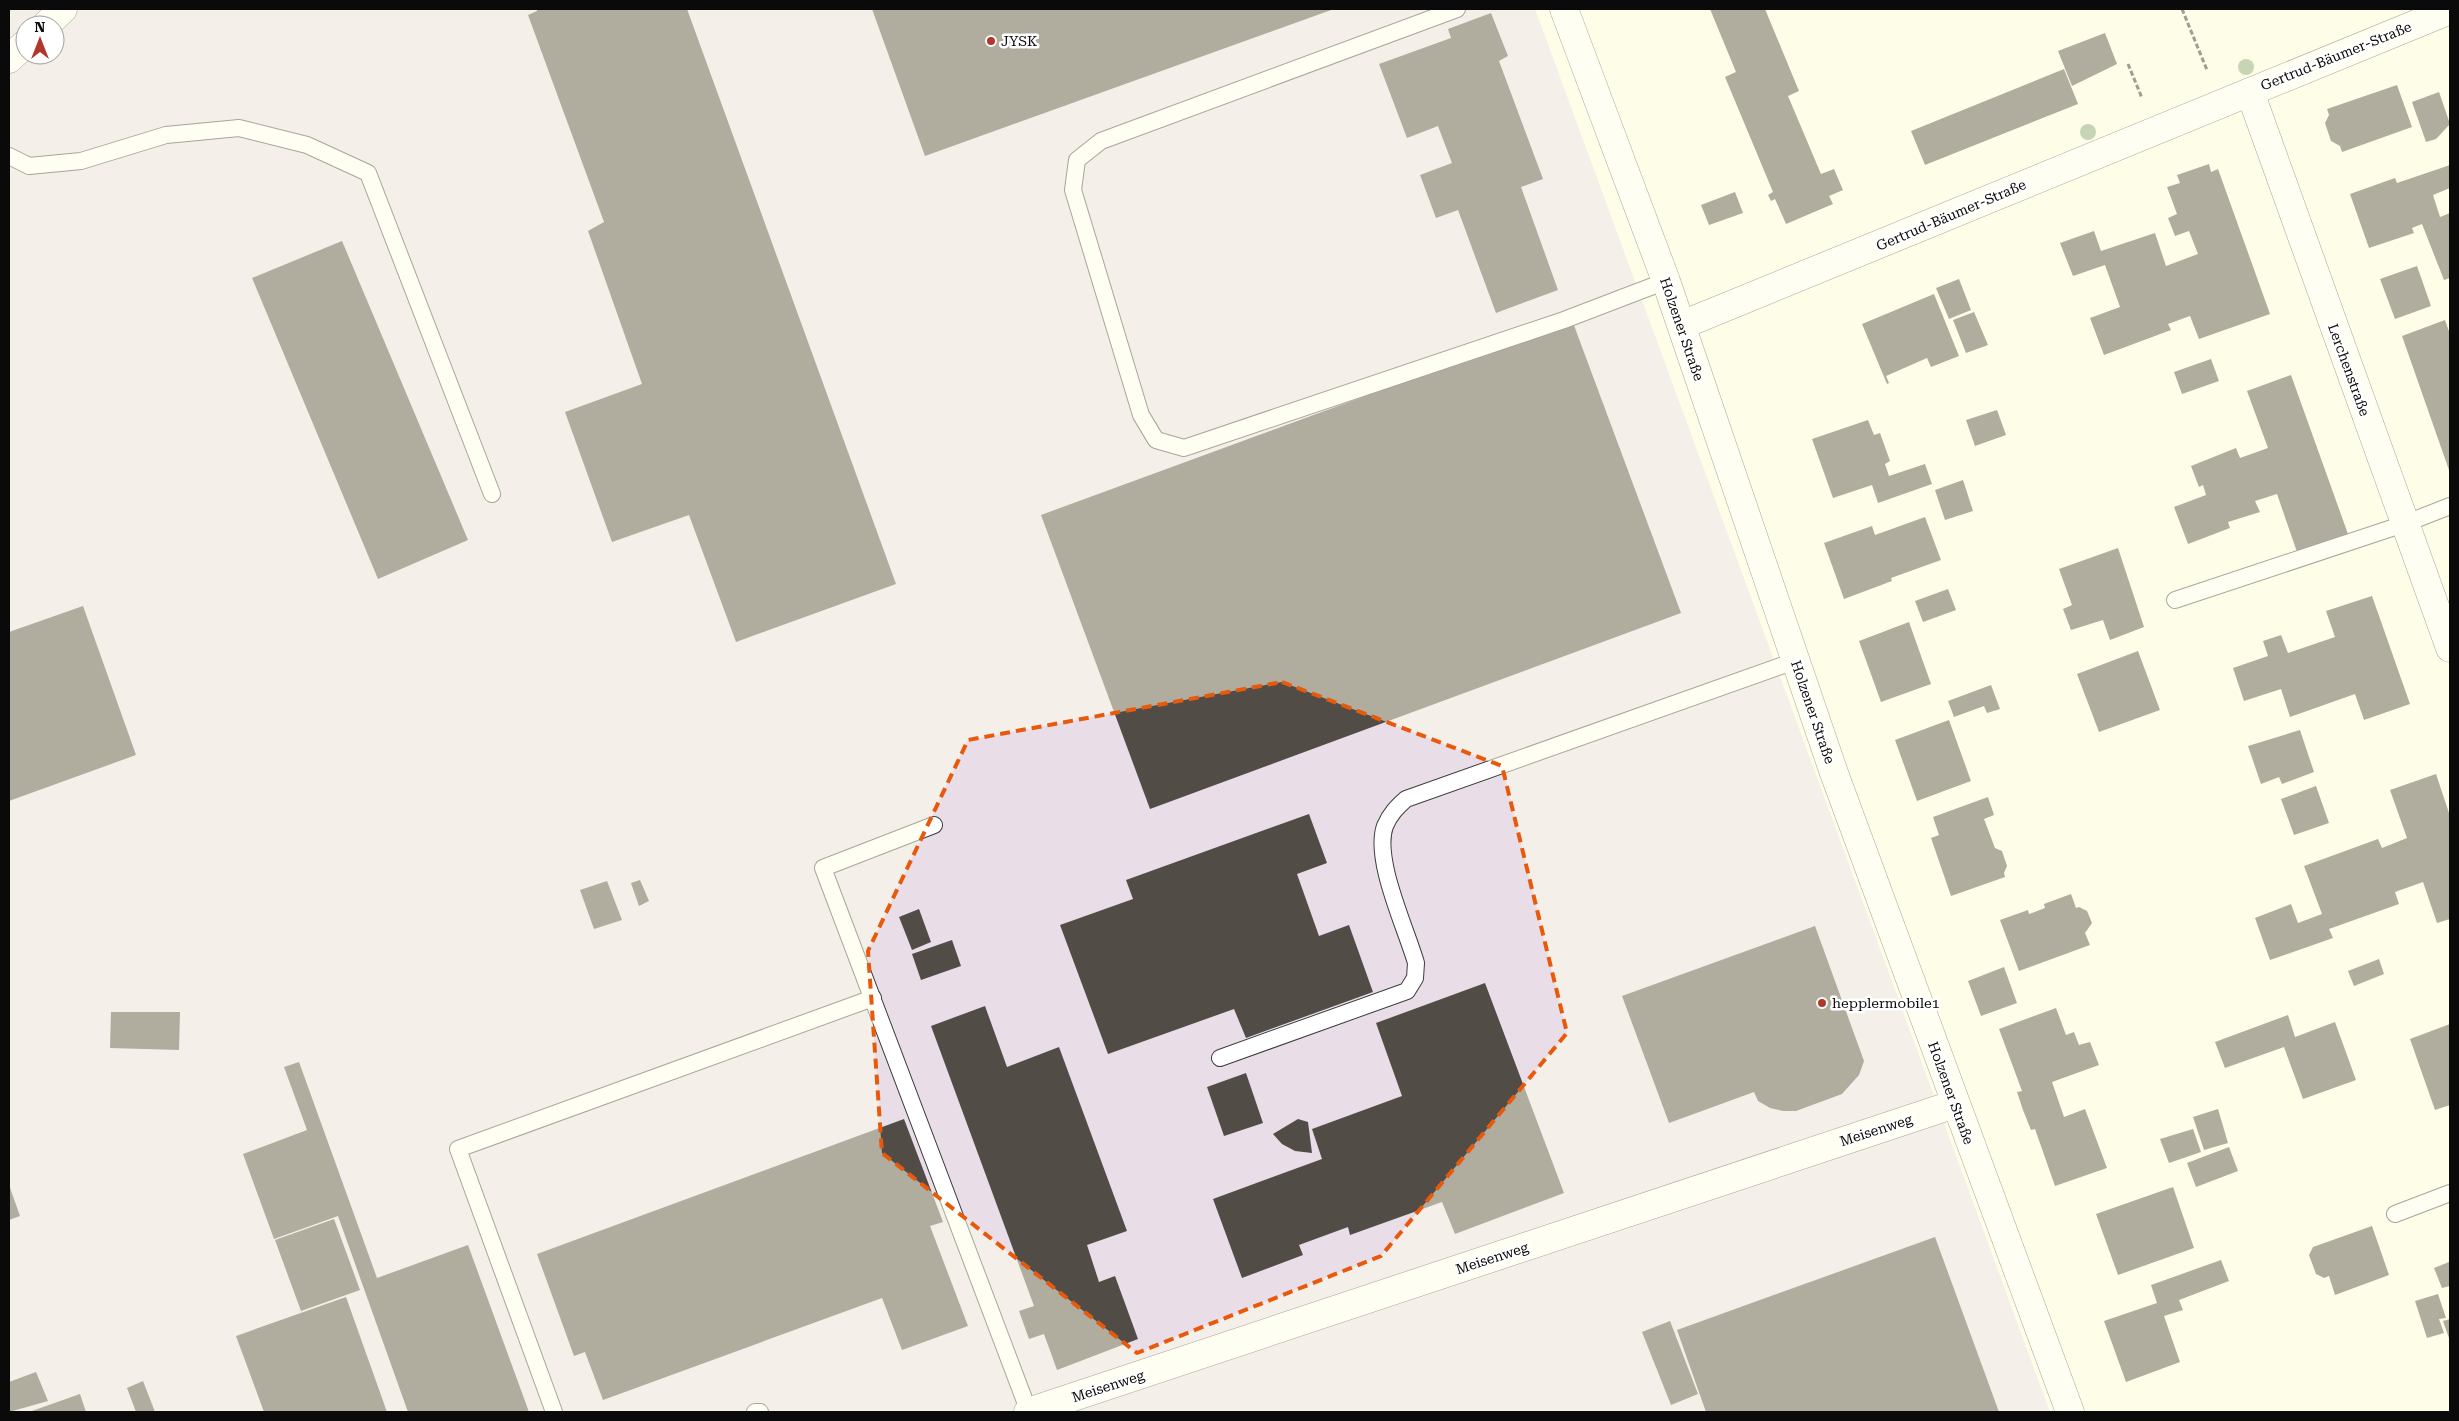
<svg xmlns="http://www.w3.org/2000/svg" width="2459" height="1421" viewBox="0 0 2459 1421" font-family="'Roboto Serif',serif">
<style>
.industrial{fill:#e9dde8;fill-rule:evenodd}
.building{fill:#524c47}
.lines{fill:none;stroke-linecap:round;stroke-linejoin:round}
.lane-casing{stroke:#3d3d3d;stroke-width:18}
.street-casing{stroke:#3d3d3d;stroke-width:29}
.path{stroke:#2c2c2c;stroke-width:3;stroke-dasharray:5 2.5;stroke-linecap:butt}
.lane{stroke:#fff;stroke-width:16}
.street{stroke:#fff;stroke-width:28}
.tree{fill:#85a578}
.marked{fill:none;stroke:#e8590c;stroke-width:4;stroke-dasharray:10 6;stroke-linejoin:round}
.poi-dot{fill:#b2372a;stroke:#fff;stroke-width:2}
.labels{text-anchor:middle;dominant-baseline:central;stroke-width:5;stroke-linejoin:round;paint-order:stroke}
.poi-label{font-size:14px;fill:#0a0a0a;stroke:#fff;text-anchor:start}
.street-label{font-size:14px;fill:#0a0a0a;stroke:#fff}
</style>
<rect width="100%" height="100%" fill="#fefde7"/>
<path class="industrial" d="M9,9H1535L2050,1412H9ZM25,25H55V55H25Z"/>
<g class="building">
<polygon points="537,9 687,9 896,584 736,642 689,515 612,542 565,412 642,384 588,231 604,222 528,15 537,11"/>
<polygon points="872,9 1334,9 925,156"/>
<polygon points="1710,9 1765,9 1799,91 1788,96 1821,174 1834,169 1843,190 1829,196 1833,204 1786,224 1775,199 1771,201 1768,195 1773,192 1725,77 1736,72"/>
<polygon points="1491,13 1508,56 1499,61 1543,179 1521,187 1558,290 1496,313 1458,210 1436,218 1420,175 1452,163 1438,126 1407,138 1379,64 1451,38 1448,29"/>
<polygon points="2105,33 2117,64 2072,86 2058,51"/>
<polygon points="2064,69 2078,104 1925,165 1911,131"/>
<polygon points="2397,85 2412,127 2342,152 2340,146 2331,141 2325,123 2329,115 2327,109"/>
<polygon points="2439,92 2450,124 2436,139 2426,142 2412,102"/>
<polygon points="2209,164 2211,172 2218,169 2270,314 2199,339 2190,316 2168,324 2171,330 2104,355 2090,318 2120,307 2105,265 2073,276 2060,243 2094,231 2101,251 2155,233 2166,266 2198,254 2189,231 2175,236 2168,218 2177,214 2167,187 2180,183 2177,175"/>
<polygon points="2450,165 2450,188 2433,195 2440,217 2450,213 2450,278 2444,280 2422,224 2412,228 2414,233 2369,248 2350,194 2395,178 2397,183"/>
<polygon points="1735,192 1743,213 1709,225 1701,205"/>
<polygon points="342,241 468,540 378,579 252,278"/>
<polygon points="2417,266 2431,306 2395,319 2380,279"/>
<polygon points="1959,279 1971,310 1949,319 1936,288"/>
<polygon points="1934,294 1959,356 1931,367 1927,358 1886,376 1889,383 1887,384 1862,324"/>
<polygon points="1974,312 1988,345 1966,353 1953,320"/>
<polygon points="1572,320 1681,613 1150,809 1041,515"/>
<polygon points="2445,320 2450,334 2450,473 2402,336"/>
<polygon points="2211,359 2219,381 2182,394 2174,372"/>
<polygon points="2291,375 2348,534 2297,552 2277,494 2255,501 2260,512 2228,522 2230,528 2188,544 2174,507 2206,495 2203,485 2199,487 2191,466 2236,448 2240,458 2268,448 2247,391"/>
<polygon points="1997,410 2006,435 1975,446 1966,420"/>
<polygon points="1868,420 1874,435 1880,433 1890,461 1885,464 1889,476 1925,464 1932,484 1878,503 1872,485 1833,498 1812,439"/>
<polygon points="1963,480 1973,511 1945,520 1935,490"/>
<polygon points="1925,517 1941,560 1891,578 1892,581 1844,599 1824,543 1872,526 1875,535"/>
<polygon points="2118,548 2144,627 2110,640 2103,620 2071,630 2063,609 2072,605 2059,569"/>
<polygon points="1948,589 1956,610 1923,622 1915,601"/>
<polygon points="2372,596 2410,704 2364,720 2355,694 2290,717 2281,689 2244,701 2233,668 2268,656 2263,641 2281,635 2288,653 2335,637 2326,611"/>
<polygon points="83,606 136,755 9,801 9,632"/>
<polygon points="1909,622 1931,684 1881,702 1859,641"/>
<polygon points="2138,651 2160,710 2099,732 2077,674"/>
<polygon points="1991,685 2000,709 1987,713 1984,706 1954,717 1948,701"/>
<polygon points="1949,720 1971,781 1917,801 1895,740"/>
<polygon points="2300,730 2314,772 2282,784 2279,777 2261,784 2248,746"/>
<polygon points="2436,774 2450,816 2450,919 2437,923 2423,882 2395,892 2399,904 2329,929 2333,938 2270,960 2255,918 2291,904 2298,923 2322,914 2304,866 2378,839 2382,848 2407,838 2390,790"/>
<polygon points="2316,786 2329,823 2294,835 2281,799"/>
<polygon points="1988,797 1994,815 1984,819 1995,848 2002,851 2007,866 2004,873 2005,877 1951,896 1931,838 1939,835 1933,817"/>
<polygon points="1309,814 1327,863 1297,874 1319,936 1349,925 1373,992 1246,1038 1234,1009 1108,1054 1060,925 1133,899 1126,880"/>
<polygon points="640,880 649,901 639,906 631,883"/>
<polygon points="607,881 622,920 594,929 580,890"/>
<polygon points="2071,894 2076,908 2079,907 2087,911 2092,923 2085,933 2090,945 2019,971 2000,920 2028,910 2029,914 2045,908 2044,904"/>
<polygon points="919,909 931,942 912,950 899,917"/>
<polygon points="1815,926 1864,1061 1859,1075 1842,1094 1796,1111 1783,1111 1770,1108 1758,1101 1754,1092 1669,1123 1622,996"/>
<polygon points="952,940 961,966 921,980 912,954"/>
<polygon points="2379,959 2384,974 2354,986 2348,971"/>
<polygon points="2004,967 2017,1003 1981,1016 1968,981"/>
<polygon points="1485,983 1564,1193 1455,1234 1442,1202 1350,1235 1348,1227 1299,1245 1303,1255 1242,1278 1213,1199 1322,1159 1312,1129 1402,1096 1376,1023"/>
<polygon points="985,1006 1007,1067 1059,1047 1127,1231 1087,1245 1099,1282 1115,1276 1138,1339 1057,1370 1044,1334 1029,1339 1019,1311 1034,1306 931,1026"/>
<polygon points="2056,1008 2066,1035 2074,1032 2079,1045 2090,1042 2099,1065 2052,1082 2064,1117 2085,1109 2107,1168 2055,1186 2035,1129 2031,1130 2023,1110 2017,1092 2022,1091 1999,1029"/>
<polygon points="111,1012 180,1012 179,1050 110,1048"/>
<polygon points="2288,1015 2295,1037 2335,1022 2356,1080 2303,1099 2284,1047 2225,1068 2215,1042"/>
<polygon points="2450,1024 2450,1105 2435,1110 2410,1039"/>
<polygon points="299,1062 377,1278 468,1245 529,1412 408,1412 338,1216 274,1239 243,1154 307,1130 284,1067"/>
<polygon points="1246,1073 1263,1123 1224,1136 1207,1087"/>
<polygon points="2218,1109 2228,1143 2204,1150 2193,1117"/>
<polygon points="904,1119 943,1222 930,1226 968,1326 902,1350 882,1298 603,1400 585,1352 574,1356 537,1254"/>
<polygon points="1298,1119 1308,1122 1312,1153 1295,1151 1282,1144 1273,1134"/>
<polygon points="2193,1129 2201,1152 2169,1163 2160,1139"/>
<polygon points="2229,1147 2238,1171 2196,1187 2187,1163"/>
<polygon points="9,1185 20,1216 9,1220"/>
<polygon points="2173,1187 2194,1248 2118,1275 2096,1214"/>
<polygon points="334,1219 360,1290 301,1311 275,1240"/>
<polygon points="2372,1226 2389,1275 2335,1295 2329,1276 2324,1278 2316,1274 2309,1255 2313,1247"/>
<polygon points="1935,1237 1999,1412 1706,1412 1677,1330"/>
<polygon points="2221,1260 2229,1281 2179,1300 2183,1310 2164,1316 2180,1362 2126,1382 2104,1321 2157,1303 2151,1285"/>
<polygon points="2449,1262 2450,1286 2442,1288 2434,1268"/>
<polygon points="2438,1294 2446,1318 2439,1319 2444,1333 2427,1338 2415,1301"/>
<polygon points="346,1297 387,1412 264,1412 236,1336"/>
<polygon points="2450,1319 2450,1341 2443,1321"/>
<polygon points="1670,1321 1698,1394 1671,1405 1642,1332"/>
<polygon points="36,1372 48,1401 9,1412 9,1382"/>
<polygon points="143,1381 155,1412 136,1412 127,1388"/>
<polygon points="80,1394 86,1412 29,1412"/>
</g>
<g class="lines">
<defs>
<g id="lane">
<polyline points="1457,9 1101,141 1077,160 1073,190 1141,415 1156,440 1184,448 1564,320 1666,281"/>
<polyline points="9,156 29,166 81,161 166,135 239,128 307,145 368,173 492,494"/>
<polyline points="2175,600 2404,524 2450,506"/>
<polyline points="934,825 823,868 1029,1412"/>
<path d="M1220,1058L1407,991L1415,978L1416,963C1406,928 1373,859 1385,826C1390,814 1397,807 1406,799L1795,661"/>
<polyline points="2395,1214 2450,1193"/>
<polyline points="554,1412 458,1149 873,998"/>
<polyline points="755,1412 760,1412"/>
</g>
<g id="street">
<polyline points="1564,9 1666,281 1834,773 2070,1412"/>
<polyline points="46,25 63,9"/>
<polyline points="9,59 25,44"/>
<polyline points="2250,92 2450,648"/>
<polyline points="1682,325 2450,10"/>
<polyline points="1028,1412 1955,1104"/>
</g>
</defs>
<use href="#lane" class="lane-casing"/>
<use href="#street" class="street-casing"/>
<g class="path">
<polyline points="2182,9 2207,70"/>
<polyline points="2128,64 2142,98"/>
</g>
<use href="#lane" class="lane"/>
<use href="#street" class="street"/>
</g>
<g class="tree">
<circle cx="2246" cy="67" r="8"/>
<circle cx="2088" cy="132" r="8"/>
</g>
<path d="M0 0H2459V1421H0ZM1282,682L1502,766L1567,1033L1381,1256L1137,1353L882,1153L868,951L968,740Z" fill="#fefde7" fill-opacity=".55" fill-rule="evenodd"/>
<path class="marked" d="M1282,682L1502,766L1567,1033L1381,1256L1137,1353L882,1153L868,951L968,740Z"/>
<g class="poi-dot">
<circle cx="991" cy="41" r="5"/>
<circle cx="1822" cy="1003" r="5"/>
</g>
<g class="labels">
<g class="poi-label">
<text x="1001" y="41">JYSK</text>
<text x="1832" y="1003">hepplermobile1</text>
</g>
<g class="street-label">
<text transform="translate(2336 56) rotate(-22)">Gertrud-Bäumer-Straße</text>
<text transform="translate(1951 215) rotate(-23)">Gertrud-Bäumer-Straße</text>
<text transform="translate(1682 329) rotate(71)">Holzener Straße</text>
<text transform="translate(2349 370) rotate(70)">Lerchenstraße</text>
<text transform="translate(1813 712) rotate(71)">Holzener Straße</text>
<text transform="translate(1951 1093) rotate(70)">Holzener Straße</text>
<text transform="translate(1876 1130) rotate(-18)">Meisenweg</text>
<text transform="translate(1492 1258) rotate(-18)">Meisenweg</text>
<text transform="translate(1108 1386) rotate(-18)">Meisenweg</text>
</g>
</g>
<rect width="2459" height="1421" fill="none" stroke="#0a0a0a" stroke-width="20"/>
<g transform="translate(40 40)"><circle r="24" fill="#ffffff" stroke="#9d9d9d"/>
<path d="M0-4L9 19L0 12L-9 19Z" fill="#b2372a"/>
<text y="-8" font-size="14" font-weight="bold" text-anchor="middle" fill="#0a0a0a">N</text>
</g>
</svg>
